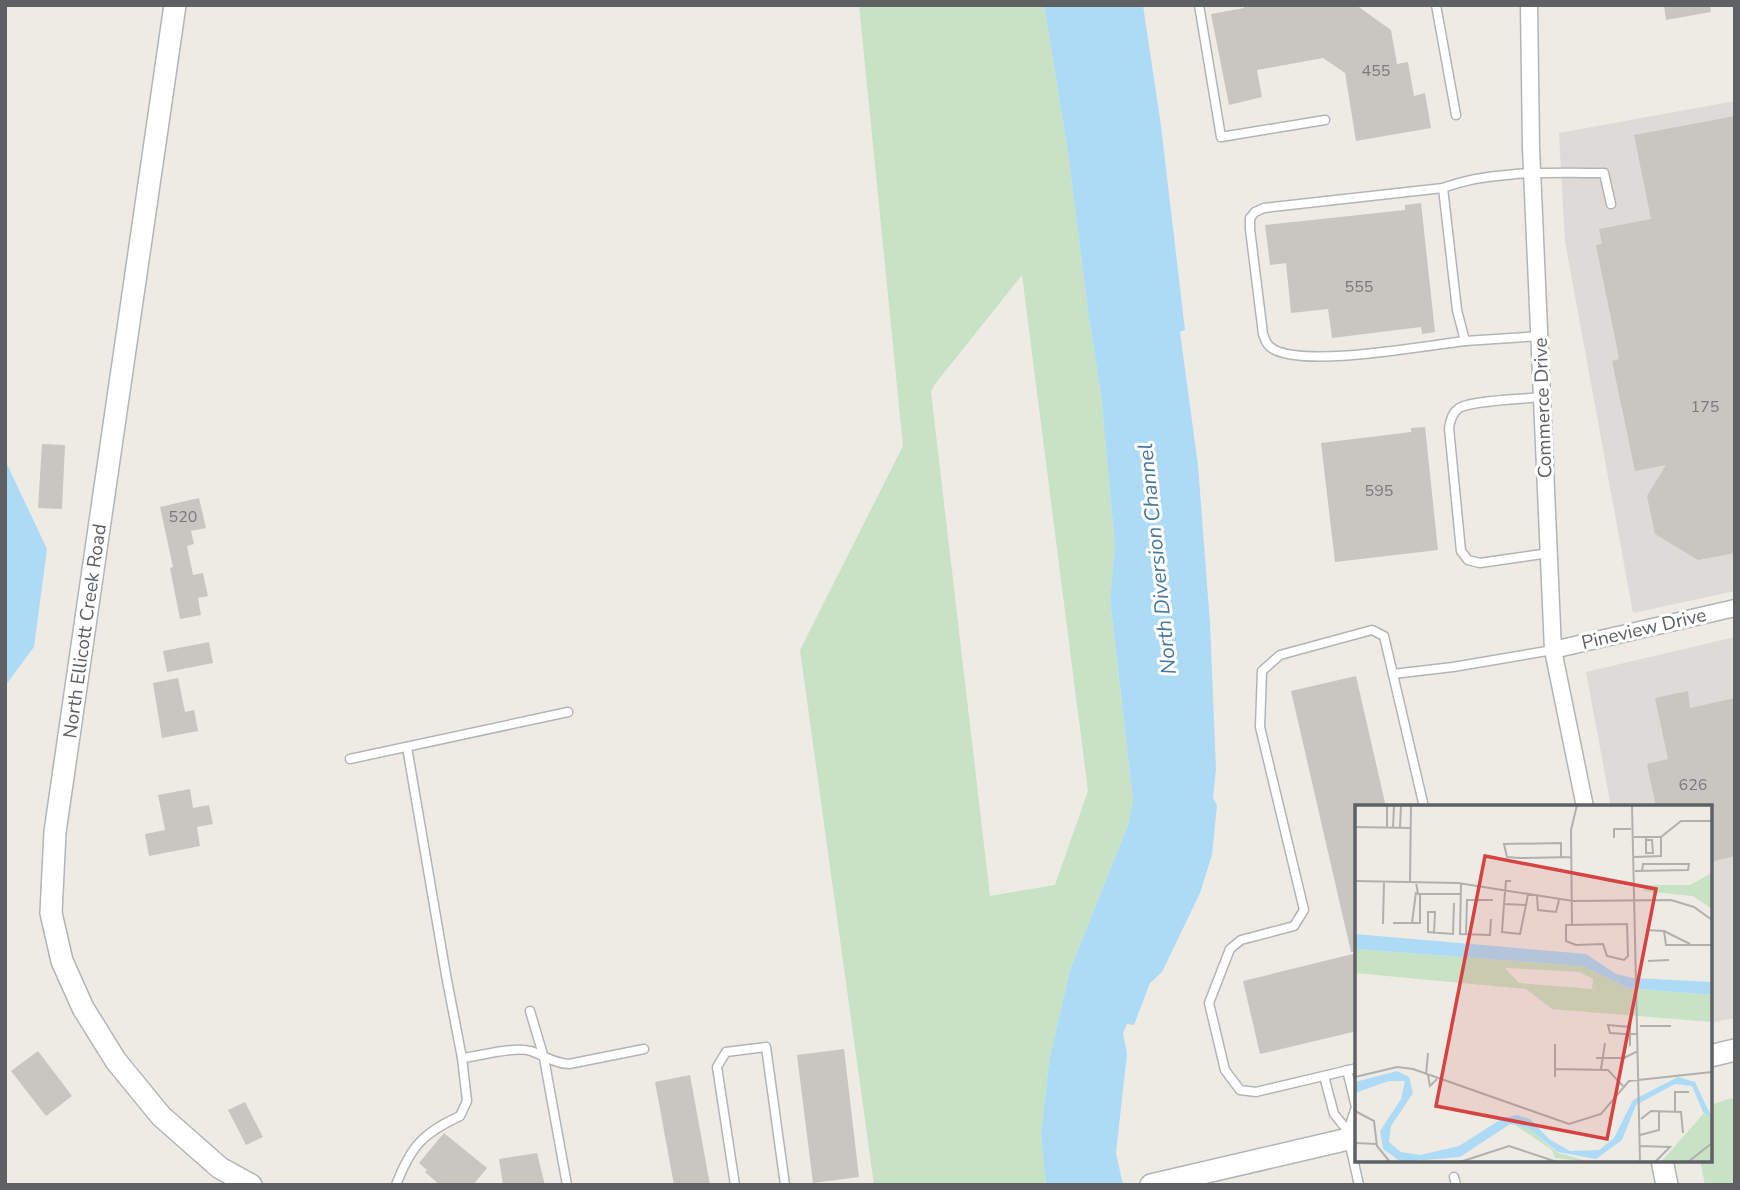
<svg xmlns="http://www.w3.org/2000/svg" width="1740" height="1190" viewBox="0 0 1740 1190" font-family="'Nunito Sans',sans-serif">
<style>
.industrial{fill:#dddad7}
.green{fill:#c7e2c4;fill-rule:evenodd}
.water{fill:#addbf6}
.building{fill:#c9c6c2}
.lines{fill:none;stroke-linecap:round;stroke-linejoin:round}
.lane-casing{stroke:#b2b5b8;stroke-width:11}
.street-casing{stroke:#b2b5b8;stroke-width:19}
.secondary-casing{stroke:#b1b5b8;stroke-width:24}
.lane{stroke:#fff;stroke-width:8}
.street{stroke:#fff;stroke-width:16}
.secondary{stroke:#fff;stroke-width:21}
.labels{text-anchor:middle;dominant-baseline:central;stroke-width:6;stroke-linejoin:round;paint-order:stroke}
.number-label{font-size:16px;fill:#787a7c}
.street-label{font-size:19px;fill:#5d6164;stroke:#fff}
.water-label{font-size:21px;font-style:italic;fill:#48789e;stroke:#fff}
.inset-road{fill:none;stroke:#b0b0ad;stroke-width:2}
.view{fill:#d64342;fill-opacity:0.15;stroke:#d64342;stroke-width:3.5}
.inset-edge{fill:none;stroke:#5d6164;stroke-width:3.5}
</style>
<rect width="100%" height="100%" fill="#eeebe5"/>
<g class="industrial">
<polygon points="1735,101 1735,591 1633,613 1565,241 1559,133"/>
<polygon points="1735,637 1735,1018 1710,1023 1710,807 1611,807 1586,672"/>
</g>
<g class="green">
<path d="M859,5H1044L1068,153L1088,311L1101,395L1115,546L1110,601L1133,800L1128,825L1070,970L1049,1061L1041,1135L1046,1185H874L800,650L903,446ZM1022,275L1088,791L1055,885L990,896L931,392L935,384Z"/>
<polygon points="1732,1098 1735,1101 1735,1185 1705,1185 1700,1160 1710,1160 1710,1105"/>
</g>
<g class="water">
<polygon points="1044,5 1143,5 1161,126 1185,330 1180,332 1198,465 1210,623 1216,769 1213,798 1217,805 1212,855 1200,893 1162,972 1150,983 1134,1025 1127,1024 1123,1033 1127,1054 1116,1153 1123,1185 1046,1185 1041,1135 1049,1061 1070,970 1128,825 1133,800 1110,600 1115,546 1101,395 1088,311 1068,153"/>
<polygon points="5,460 47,549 34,647 5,686"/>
</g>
<g class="building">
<polygon points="1244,5 1356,5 1391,30 1397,64 1408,62 1414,96 1425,93 1431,128 1356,141 1345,73 1323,58 1257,70 1262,97 1229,105 1211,14 1244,8"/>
<polygon points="1664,5 1710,5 1711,12 1666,20"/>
<polygon points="1735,116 1735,553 1698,560 1655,534 1647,496 1666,465 1635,471 1612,361 1619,359 1617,348 1596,245 1602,244 1599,229 1651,219 1634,135"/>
<polygon points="1421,203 1435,332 1422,334 1421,327 1332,338 1328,309 1291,313 1286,263 1270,265 1265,225 1405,210 1405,205"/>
<polygon points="1425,427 1438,550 1335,562 1321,443 1411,432 1411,428"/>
<polygon points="42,444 65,445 62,509 38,508"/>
<polygon points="199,498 206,528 191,531 194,544 187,546 193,575 203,573 208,596 198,598 201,615 180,619 170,568 173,567 160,507"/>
<polygon points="209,642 213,663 167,672 163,651"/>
<polygon points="1356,676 1386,807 1357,807 1357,952 1351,952 1291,691"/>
<polygon points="178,678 185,712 194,710 198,731 162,738 153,683"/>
<polygon points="1688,691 1690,708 1735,698 1735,856 1710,862 1710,807 1656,807 1647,764 1668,759 1655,698"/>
<polygon points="190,789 193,808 209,805 213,824 197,827 200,846 149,856 145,834 165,830 158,795"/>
<polygon points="1357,953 1357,1031 1260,1054 1243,981"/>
<polygon points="844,1049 859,1177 813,1183 797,1055"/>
<polygon points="38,1051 72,1096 46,1116 11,1071"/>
<polygon points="690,1075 710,1185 674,1185 655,1082"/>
<polygon points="245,1102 263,1137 246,1145 228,1110"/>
<polygon points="444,1133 487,1168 473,1185 440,1185 425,1172 427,1170 419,1163"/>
<polygon points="537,1153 545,1185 503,1185 499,1159"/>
</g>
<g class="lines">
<defs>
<g id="lane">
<polyline points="1199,5 1221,137 1325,120"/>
<polyline points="1436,5 1456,115"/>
<path d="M1443,188L1264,208L1255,212L1250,218V229L1263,334C1266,342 1267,346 1275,350C1310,367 1423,346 1465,341"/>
<path d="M1540,336L1465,341L1457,310L1443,188C1489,170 1554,173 1604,173L1611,204"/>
<path d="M1542,397C1524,399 1474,400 1459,408C1452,413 1450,421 1449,428L1461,551L1468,560L1480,563L1549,553"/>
<polyline points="1393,674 1453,667 1553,650"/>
<polyline points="350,759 568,712"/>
<polyline points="530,1011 544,1058 567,1185"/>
<path d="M462,1058C480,1056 515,1046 531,1051C545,1056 553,1063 569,1064L644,1049"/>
<polyline points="1357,1068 1256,1092 1240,1090 1225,1070 1209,1003 1230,949 1241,940 1294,926 1304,910 1260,727 1262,671 1280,655 1372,630 1384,636 1424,807"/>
<polyline points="1324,1076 1334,1114 1348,1131 1356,1107 1347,1070"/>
<polyline points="1349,1141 1359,1185"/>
<polyline points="1454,1177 1456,1185"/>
<path d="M396,1185C411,1146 423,1133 460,1116L467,1101L462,1058L446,975L407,747"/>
<polyline points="735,1185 717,1067 726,1052 766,1047 785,1185"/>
</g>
<g id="street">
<polyline points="1529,5 1531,147 1553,650 1585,807"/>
<polyline points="1553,650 1735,608"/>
</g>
<g id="secondary">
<polyline points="175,5 55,832 51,913 62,961 83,1008 116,1061 161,1116 220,1168 251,1185"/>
<polyline points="1710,1056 1735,1050"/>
<polyline points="1662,1160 1667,1185"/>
<polyline points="1151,1185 1357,1137"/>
</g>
</defs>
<use href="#lane" class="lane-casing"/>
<use href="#street" class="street-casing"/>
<use href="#secondary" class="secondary-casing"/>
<use href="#lane" class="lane"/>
<use href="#street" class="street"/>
<use href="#secondary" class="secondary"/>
</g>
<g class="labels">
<g class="number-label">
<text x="1376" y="71">455</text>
<text x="1359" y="287">555</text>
<text x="1705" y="407">175</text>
<text x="1379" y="491">595</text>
<text x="183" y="517">520</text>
<text x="1693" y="785">626</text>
</g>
<g class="street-label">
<text transform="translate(1543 408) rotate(-92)">Commerce Drive</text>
<text transform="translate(1644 629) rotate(-13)">Pineview Drive</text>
<text transform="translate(85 631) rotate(-82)">North Ellicott Creek Road</text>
</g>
<g class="water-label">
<text transform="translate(1157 559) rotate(-96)">North Diversion Channel</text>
</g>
</g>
<g transform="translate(1355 805)">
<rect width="357" height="357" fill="#eeebe5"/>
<path d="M357,68V104L338,91L288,86L292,80H335ZM0,144L228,161L273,183L357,190V217L197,204L171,184L0,168ZM150,163L225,167L238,174L237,184L164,178ZM349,308L357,313V357H306ZM160,320L173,323L203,348L236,357L200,353L197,345Z" fill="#c7e2c4" fill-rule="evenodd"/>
<path d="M0,129L231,149L261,169L278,173L357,177V190L273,183L228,161L0,144ZM42,266L54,272L58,288L36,321L34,337L46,347L65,350L104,341L148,313L162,310L175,314L194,334L215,346L244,345L259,333L278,295L323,272L340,277L357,313L348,307L337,281L320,279L281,300L267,335L241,354L203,347L173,323L155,319L105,352L46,357L28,344L25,326L46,294L50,276H34L0,288V277Z" fill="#addbf6"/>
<path class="inset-road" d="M277,0L285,357M0,22L56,23M32,23V0M38,23L39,0M45,23L46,0M279,32H306L326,16H357M291,32V48H298L297,35H291M259,33V24H276M206,52V38L149,39L152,52L165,53L217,52M279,52L306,51V32M280,66L333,65L334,59H288L287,66M0,76L103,78L218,96L316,95L339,102L357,115M156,76H151L149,99L171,100L173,89M55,77L56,0M61,77L63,89H106M106,78L105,129L135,130L136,114M182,91L183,105L201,107L204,95M111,95H138M149,99L147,127L165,129L171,100M38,118H57L61,87M57,118H65V89M28,119L29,77M272,119L273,151L269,155L252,151L248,139L221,140L211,136V120ZM217,120L216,25L222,0M291,125L309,126L311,140H357M309,126L335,139M79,128L80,107H73V127L98,129L99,98M111,129L112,95M293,156L314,155M285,221H316M200,239V272M275,241V222L253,220L255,228L270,229H281L283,228M241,253H269L283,246M200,264L253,265L268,281M246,264L250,238M71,270L73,248M73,270L75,281L82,274M0,272L42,262L58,264L214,319L246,309L274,276L357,267M0,306L19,316L22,341L35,357M320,306V287H334M286,314L296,306L326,307L328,328M285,330L304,325V306M0,338L22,339M285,341L315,342L300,357M105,357L154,341L202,357M333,357L357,338"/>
<path class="view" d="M130,51L301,84L252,334L81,301Z"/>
<rect width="357" height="357" class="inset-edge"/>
</g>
<rect width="1740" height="1190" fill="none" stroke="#5d6164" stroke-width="14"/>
</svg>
